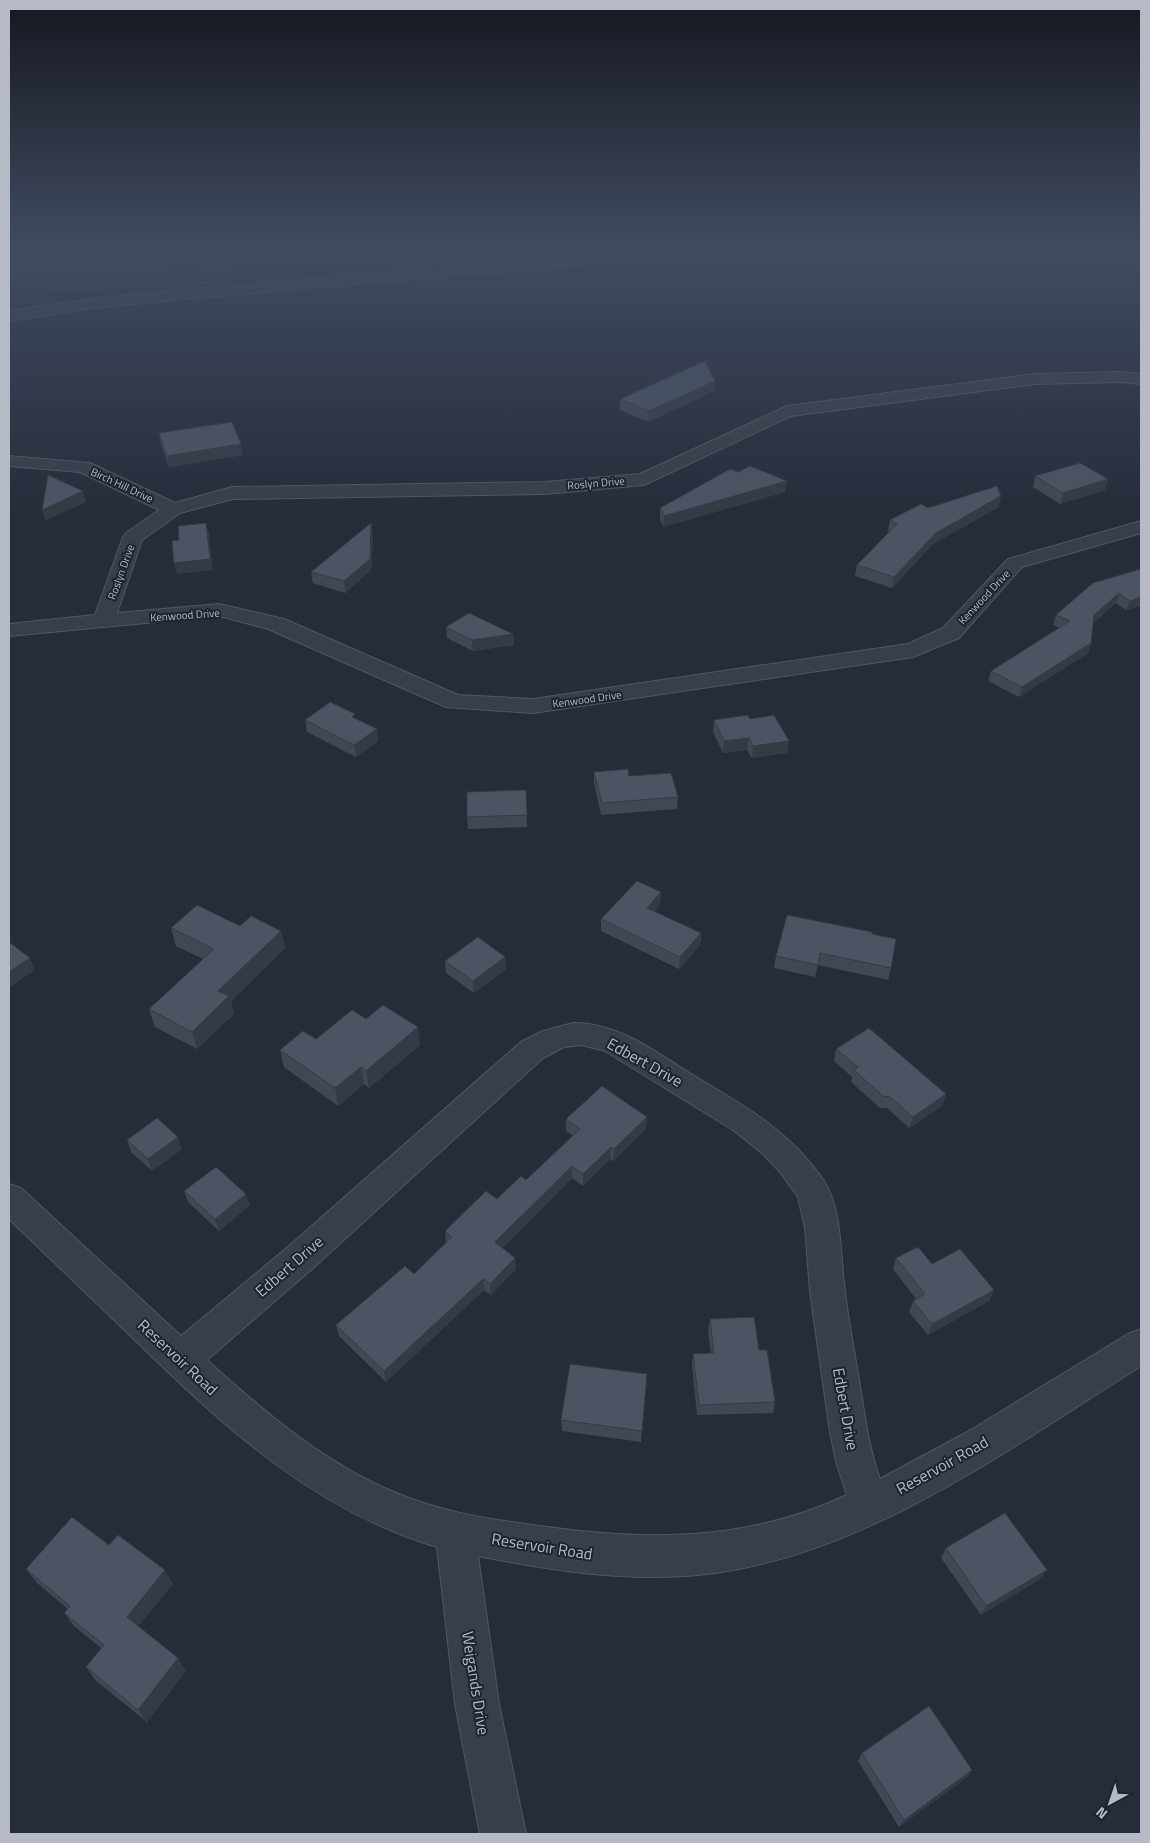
<svg xmlns="http://www.w3.org/2000/svg" width="1150" height="1843" viewBox="0 0 1150 1843" font-family="'Titillium Web',sans-serif">
<style>
.green{fill:#29393c}
.water{fill:#3d4961}
.lines{fill:none;stroke-linecap:round;stroke-linejoin:round}
.minor-casing{stroke:#515762;stroke-width:2}
.minor{fill:#393f4a;fill-rule:evenodd}
.wall{fill:#414855}
.shaded-wall{fill:#353b45}
.building{fill:#4c5463;stroke:#353b45}
.labels{text-anchor:middle;dominant-baseline:central;stroke-width:4;stroke-linejoin:round;paint-order:stroke}
.far-street-label{font-size:11px;fill:#b5bac6;stroke:#1e242f}
.near-street-label{font-size:16px;fill:#b5bac6;stroke:#1e242f}
</style>
<rect width="100%" height="100%" fill="#262c3a"/>
<polygon class="green" points="9,251 140,251 172,266 214,263 245,265 258,270 256,274 220,284 175,284 87,292 54,291 9,287"/>
<path class="water" d="M328,251H439C419,258 366,269 347,263C339,261 334,256 328,251Z"/>
<g class="lines">
<defs>
<g id="minor">
<path d="M700,251H844L837,255L625,261L172,300L78,310L9,321V311C107,295 206,288 305,279C436,267 568,254 700,251Z"/>
<polygon points="1121,372 1141,374 1141,384 1121,382 1035,384 791,416 644,485 545,494 233,499 180,513 142,540 117,613 219,604 284,619 458,695 533,699 908,644 943,628 1008,559 1141,521 1141,533 1022,567 959,638 913,657 533,713 446,707 268,629 219,616 9,636 9,624 95,615 123,537 126,533 159,510 80,472 9,466 9,456 90,463 175,503 232,487 545,482 640,474 787,406 1035,374"/>
<path d="M573,1023C619,1022 658,1054 696,1077C745,1106 792,1133 824,1181C843,1210 840,1259 845,1292C849,1324 855,1355 860,1386C865,1417 869,1449 880,1479L971,1430L1128,1334L1141,1329V1366C1012,1447 869,1552 715,1573C637,1584 555,1571 478,1556L499,1704L526,1834H480L455,1704L437,1547C316,1511 225,1428 137,1342C94,1301 52,1260 9,1219V1184L21,1188L181,1336L289,1246L521,1042L543,1031ZM582,1045L605,1051L733,1130L762,1153L780,1172L798,1197L805,1228L810,1291L830,1432L837,1465L847,1495C745,1543 642,1541 533,1525C486,1519 438,1511 394,1492C324,1463 263,1411 207,1360L313,1268L543,1058L564,1047Z"/>
</g>
</defs>
<use href="#minor" class="minor-casing"/>
<use href="#minor" class="minor"/>
</g>
<g class="wall">
<polygon points="715,381 714,391 648,422 620,410 620,399"/>
<polygon points="159,433 243,455 169,467 161,444"/>
<polygon points="1035,476 1108,479 1105,490 1060,504 1033,487"/>
<polygon points="785,492 663,527 660,519 660,508"/>
<polygon points="999,507 933,544 892,588 855,576 857,565 889,532 888,531 890,520 928,508"/>
<polygon points="371,523 373,534 371,570 345,593 313,583 311,572"/>
<polygon points="1141,569 1141,606 1126,610 1116,603 1093,623 1091,643 1088,653 1019,697 988,681 991,671 1060,628 1053,625 1056,615"/>
<polygon points="446,627 513,634 514,645 473,651 447,638"/>
<polygon points="356,719 378,741 356,757 307,732 305,720"/>
<polygon points="750,719 787,753 752,758 747,750 723,753 713,732 714,720"/>
<polygon points="594,772 629,776 678,797 677,809 601,815 594,783"/>
<polygon points="526,790 527,827 468,829 467,817"/>
<polygon points="661,892 660,904 654,911 701,933 700,945 679,969 601,931 601,919"/>
<polygon points="240,926 281,931 285,948 231,1001 234,1014 197,1049 155,1027 149,1009 203,959 176,946 171,928"/>
<polygon points="872,934 891,968 888,980 818,965 815,977 774,968 776,956"/>
<polygon points="505,957 506,969 474,993 446,973 445,961"/>
<polygon points="366,1019 420,1045 369,1088 364,1084 338,1106 284,1067 280,1050 316,1039"/>
<polygon points="836,1049 946,1094 942,1106 909,1128 887,1108 880,1108 851,1082 852,1077 834,1061"/>
<polygon points="647,1117 646,1129 613,1161 610,1159 583,1186 572,1178 502,1248 515,1258 516,1269 491,1295 484,1290 386,1382 339,1336 336,1325 414,1274 446,1242 445,1231 497,1199 526,1180 573,1136 566,1131 566,1119"/>
<polygon points="127,1140 182,1149 152,1171 131,1152"/>
<polygon points="184,1191 250,1205 219,1231 188,1202"/>
<polygon points="896,1258 932,1264 994,1290 989,1301 928,1335 909,1312 913,1301 916,1299 893,1269"/>
<polygon points="710,1319 759,1350 775,1402 773,1413 697,1415 692,1364 693,1354 711,1353 708,1330"/>
<polygon points="647,1374 641,1442 562,1431 561,1420"/>
<polygon points="109,1545 173,1584 138,1626 186,1671 147,1722 95,1680 86,1667 101,1648 74,1626 64,1613 68,1609 37,1583 26,1569"/>
<polygon points="946,1548 1040,1579 981,1615 941,1558"/>
<polygon points="862,1753 967,1777 899,1827 858,1761"/>
</g>
<g class="shaded-wall">
<polygon points="715,381 714,391 648,422 649,411"/>
<polygon points="241,444 243,455 169,467 167,456"/>
<polygon points="1108,479 1105,490 1060,504 1063,493"/>
<polygon points="787,481 785,492 663,527 664,516"/>
<polygon points="83,491 86,502 45,521 42,510"/>
<polygon points="1001,496 999,507 933,544 892,588 894,577 936,533"/>
<polygon points="206,523 209,534 213,570 177,574 174,563"/>
<polygon points="371,523 373,534 371,570 345,593 344,581"/>
<polygon points="1119,593 1116,603 1091,625 1094,615"/>
<polygon points="1141,597 1141,606 1126,610 1130,601"/>
<polygon points="513,634 514,645 473,651 472,640"/>
<polygon points="1091,643 1088,653 1019,697 1022,687"/>
<polygon points="377,729 378,741 356,757 354,745"/>
<polygon points="749,738 747,750 723,753 724,741"/>
<polygon points="789,741 787,753 752,758 753,746"/>
<polygon points="661,892 660,904 646,920 647,908"/>
<polygon points="281,931 285,948 231,1001 234,1014 197,1049 192,1032 218,991"/>
<polygon points="701,933 700,945 679,969 680,957"/>
<polygon points="505,957 506,969 474,993 473,981"/>
<polygon points="30,958 35,970 9,988 9,972"/>
<polygon points="418,1027 420,1045 369,1088 366,1071"/>
<polygon points="361,1067 364,1084 338,1106 335,1088"/>
<polygon points="946,1094 942,1106 909,1128 913,1117"/>
<polygon points="647,1117 646,1129 613,1161 614,1149"/>
<polygon points="178,1137 182,1149 152,1171 148,1159"/>
<polygon points="611,1147 610,1159 583,1186 583,1174"/>
<polygon points="572,1166 572,1178 496,1254 495,1242"/>
<polygon points="246,1194 250,1205 219,1231 215,1219"/>
<polygon points="515,1258 516,1269 491,1295 490,1284"/>
<polygon points="483,1279 484,1290 386,1382 384,1371"/>
<polygon points="994,1290 989,1301 928,1335 932,1324"/>
<polygon points="165,1570 173,1584 135,1630 127,1617"/>
<polygon points="1047,1570 1040,1579 981,1615 986,1606"/>
<polygon points="178,1658 186,1671 147,1722 138,1710"/>
<polygon points="972,1770 967,1777 899,1827 904,1820"/>
</g>
<g class="building">
<polygon points="705,361 715,381 649,411 620,399"/>
<polygon points="232,422 241,444 167,456 159,433"/>
<polygon points="1080,463 1108,479 1063,493 1035,476"/>
<polygon points="750,466 787,481 664,516 660,508 730,469 738,472"/>
<polygon points="48,475 83,491 42,510"/>
<polygon points="997,486 1001,496 936,533 894,577 857,565 897,524 890,520 921,504 928,508"/>
<polygon points="206,523 210,559 174,563 172,541 179,540 178,526"/>
<polygon points="371,523 370,559 344,581 311,572"/>
<polygon points="1141,569 1141,597 1130,601 1119,593 1094,615 1091,643 1022,687 991,671 1070,621 1056,615 1093,583"/>
<polygon points="469,613 513,634 472,640 446,627"/>
<polygon points="330,702 355,714 352,717 377,729 354,745 305,720"/>
<polygon points="748,715 750,719 774,715 789,741 753,746 749,738 724,741 714,720"/>
<polygon points="628,769 629,776 671,773 678,797 602,803 594,772"/>
<polygon points="526,790 527,815 467,817 467,792"/>
<polygon points="637,881 661,892 647,908 701,933 680,957 601,919"/>
<polygon points="197,905 240,926 251,916 281,931 218,991 229,996 192,1032 149,1009 214,949 171,928"/>
<polygon points="787,915 872,932 872,934 896,939 891,968 820,953 818,965 776,956"/>
<polygon points="478,937 505,957 473,981 445,961"/>
<polygon points="9,942 30,958 9,972"/>
<polygon points="383,1005 418,1027 366,1071 361,1067 335,1088 280,1050 303,1031 316,1039 352,1010 366,1019"/>
<polygon points="869,1028 946,1094 913,1117 890,1097 883,1096 854,1070 858,1067 836,1049"/>
<polygon points="602,1086 647,1117 614,1149 611,1147 583,1174 572,1166 495,1242 515,1258 490,1284 483,1279 384,1371 336,1325 405,1266 414,1274 452,1237 445,1231 486,1191 497,1199 521,1176 526,1180 580,1129 566,1119"/>
<polygon points="157,1118 178,1137 148,1159 127,1140"/>
<polygon points="216,1167 246,1194 215,1219 184,1191"/>
<polygon points="918,1247 932,1264 960,1249 994,1290 932,1324 913,1301 925,1294 896,1258"/>
<polygon points="754,1317 759,1350 767,1350 775,1402 699,1405 693,1354 714,1353 710,1319"/>
<polygon points="570,1364 647,1374 642,1431 561,1420"/>
<polygon points="1005,1513 1047,1570 986,1606 946,1548"/>
<polygon points="72,1517 109,1545 118,1535 165,1570 127,1617 178,1658 138,1710 86,1667 104,1645 64,1613 70,1606 26,1569"/>
<polygon points="929,1706 972,1770 904,1820 862,1753"/>
</g>
<linearGradient id="sky" x2="0" y2="1"><stop stop-color="#151820"/><stop offset="0.49" stop-color="#414b60"/><stop offset="1" stop-color="#414b60" stop-opacity="0"/></linearGradient>
<rect width="1150" height="509" fill="url(#sky)"/>
<g class="labels">
<g class="far-street-label">
<text transform="translate(596 483) rotate(-5)">Roslyn Drive</text>
<text transform="translate(122 485) rotate(25)">Birch Hill Drive</text>
<text transform="translate(121 572) rotate(-70)">Roslyn Drive</text>
<text transform="translate(984 597) rotate(-47)">Kenwood Drive</text>
<text transform="translate(185 615) rotate(-4)">Kenwood Drive</text>
<text transform="translate(587 699) rotate(-8)">Kenwood Drive</text>
</g>
<g class="near-street-label">
<text transform="translate(645 1062) rotate(29)">Edbert Drive</text>
<text transform="translate(289 1266) rotate(-41)">Edbert Drive</text>
<text transform="translate(178 1357) rotate(43)">Reservoir Road</text>
<text transform="translate(846 1409) rotate(80)">Edbert Drive</text>
<text transform="translate(942 1465) rotate(-29)">Reservoir Road</text>
<text transform="translate(542 1546) rotate(9)">Reservoir Road</text>
<text transform="translate(476 1683) rotate(81)">Weigands Drive</text>
</g>
</g>
<rect width="1150" height="1843" fill="none" stroke="#b5bac6" stroke-width="20"/>
<g transform="translate(1110 1803) rotate(220)" stroke="#1e242f" stroke-width="4" paint-order="stroke">
<path d="M0-4L9 19L0 12L-9 19Z" fill="#b5bac6"/>
<text y="-8" font-size="14" font-weight="bold" text-anchor="middle" fill="#b5bac6">N</text>
</g>
</svg>
